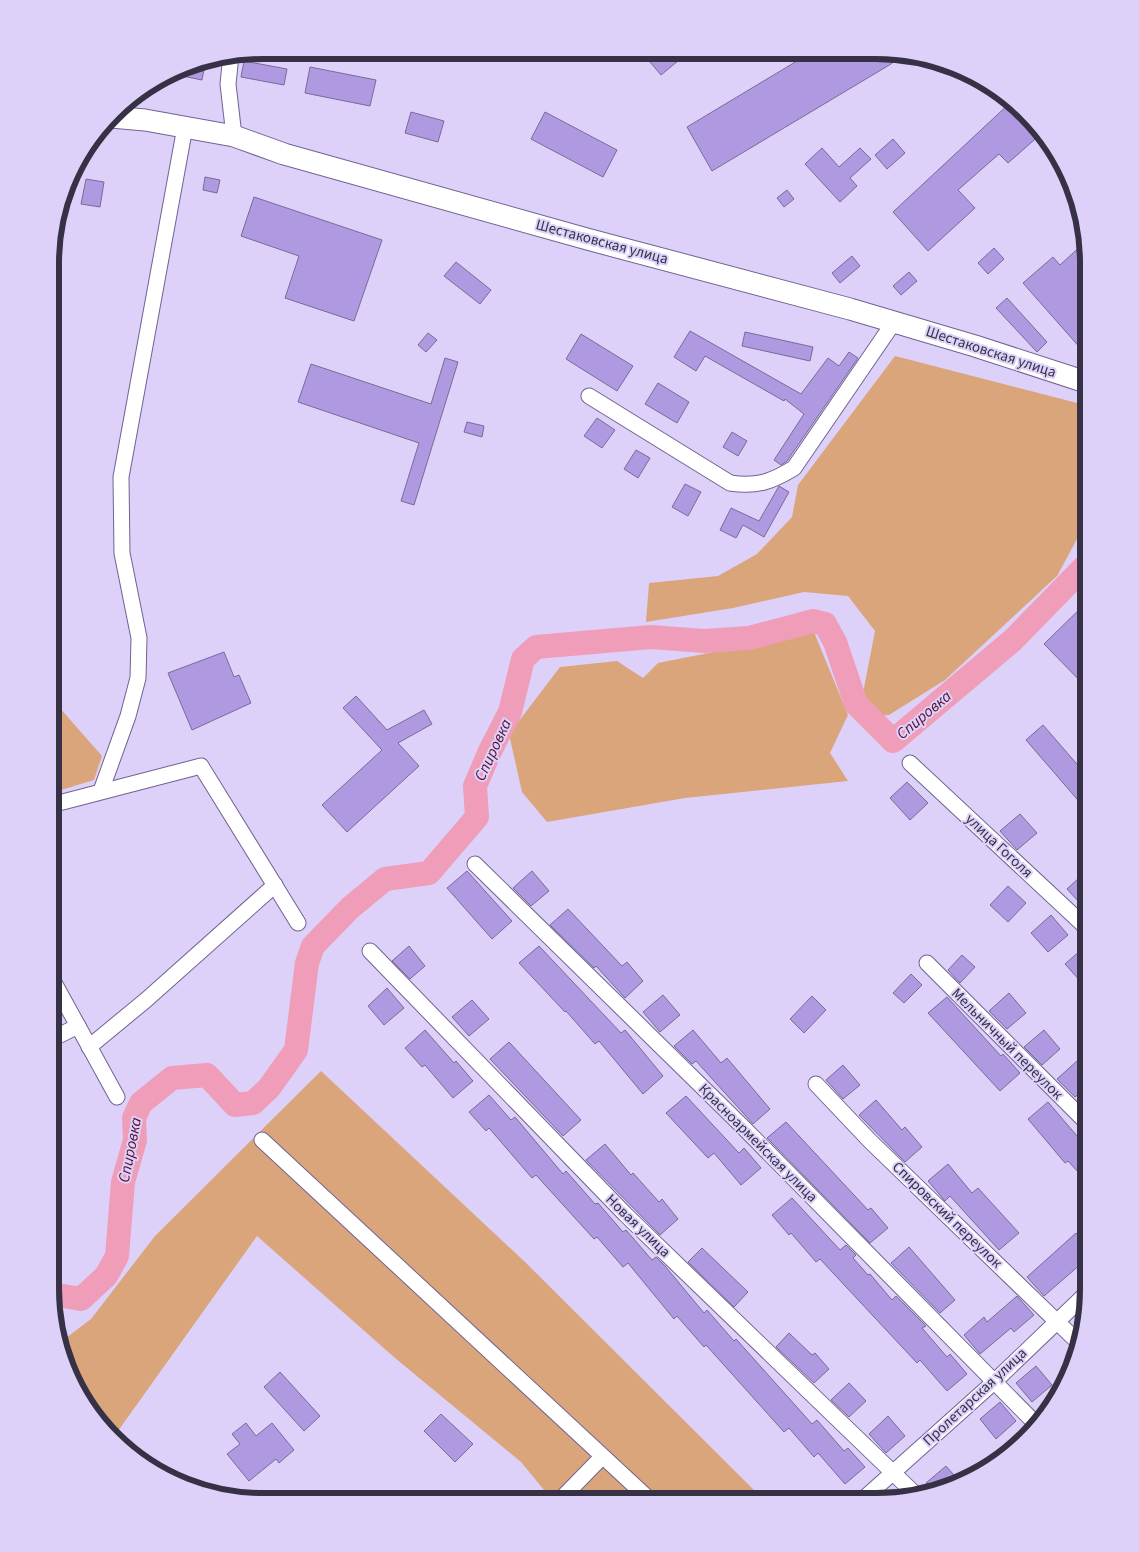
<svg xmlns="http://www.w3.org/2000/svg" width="1139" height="1552" viewBox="0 0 1139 1552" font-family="'Source Sans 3',sans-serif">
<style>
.green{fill:#dba57c}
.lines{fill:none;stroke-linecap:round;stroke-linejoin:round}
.river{stroke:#ef9db8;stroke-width:24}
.building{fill:#af99e0;stroke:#786b98}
.minor-casing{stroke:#716390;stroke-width:17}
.secondary-casing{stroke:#716390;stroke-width:23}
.minor{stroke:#fff;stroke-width:15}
.secondary{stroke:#fff;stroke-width:21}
.labels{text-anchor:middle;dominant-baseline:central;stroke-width:4;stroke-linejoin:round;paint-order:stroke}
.street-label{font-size:15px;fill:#363144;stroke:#ddd1fa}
.water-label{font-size:16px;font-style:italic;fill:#570f30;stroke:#ddd1fa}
.rim{fill:none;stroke:#363144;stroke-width:6}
</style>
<rect width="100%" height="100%" fill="#ddd1fa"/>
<g class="green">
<polygon points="895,356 1089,406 1089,517 1057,576 945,680 889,715 873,716 861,703 875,631 848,596 804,592 733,608 646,622 649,583 718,576 757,554 792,517 798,485"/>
<polygon points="814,632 848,715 830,753 848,781 685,798 547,822 522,792 509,734 560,667 617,661 643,678 658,663"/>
<polygon points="51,698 102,756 94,780 51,793"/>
<polygon points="321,1071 524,1261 766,1502 553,1501 521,1462 395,1358 257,1236 113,1438 103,1430 72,1383 62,1341 91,1319 155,1236"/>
</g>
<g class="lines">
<polyline class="river" points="51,1294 81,1299 106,1276 117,1256 123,1182 135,1140 134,1118 141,1103 172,1078 207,1075 235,1105 253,1103 269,1088 296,1050 307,963 313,946 350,908 385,879 429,873 477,817 475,786 490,751 510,712 523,659 536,647 651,637 704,641 749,638 813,621 825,624 835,642 856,704 893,741 1013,640 1089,562"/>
</g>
<g class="building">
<polygon points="664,51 690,51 661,75 650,62"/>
<polygon points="812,52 905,52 891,64 712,171 687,127"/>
<polygon points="244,61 287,69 284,85 241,77"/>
<polygon points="194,62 205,64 202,80 172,74"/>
<polygon points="310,67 376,80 370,106 305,93"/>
<polygon points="1011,102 1041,134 1008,163 999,154 958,190 975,208 928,251 893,212"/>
<polygon points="411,112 444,121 438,142 405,133"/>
<polygon points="545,112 617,150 603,177 531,139"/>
<polygon points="893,139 905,153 887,169 875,155"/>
<polygon points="822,148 839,167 860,148 871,159 850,178 857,186 840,202 805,164"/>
<polygon points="205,177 220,180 217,193 203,190"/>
<polygon points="86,179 104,182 100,207 81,204"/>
<polygon points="787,190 794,199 784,207 777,198"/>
<polygon points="254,197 382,240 354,321 285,298 299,256 241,236"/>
<polygon points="1084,243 1089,263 1089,358 1023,283 1053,257 1060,265"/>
<polygon points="994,248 1004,259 988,274 978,263"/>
<polygon points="852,256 860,266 840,283 832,273"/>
<polygon points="456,262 491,290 480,304 444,276"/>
<polygon points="909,272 917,281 901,295 893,286"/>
<polygon points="1007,298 1047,342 1037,352 996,308"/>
<polygon points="690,331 801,394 828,358 839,366 849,352 858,358 787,461 781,465 774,460 804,414 785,399 784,401 705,356 696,371 674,357"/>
<polygon points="745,332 813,347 810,361 742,346"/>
<polygon points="428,333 437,340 426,352 418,345"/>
<polygon points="581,334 633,366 617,391 566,359"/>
<polygon points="445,358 458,362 414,505 401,501 419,443 298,402 311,364 431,404"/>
<polygon points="658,383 689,402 677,423 645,404"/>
<polygon points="597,418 615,430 602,448 584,436"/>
<polygon points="467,422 484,426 482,437 464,432"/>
<polygon points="732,432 747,441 738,456 723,447"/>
<polygon points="636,450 650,458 638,478 624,469"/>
<polygon points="685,484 701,492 688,516 672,507"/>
<polygon points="779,486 789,492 764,537 743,525 736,538 720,530 731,508 759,521"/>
<polygon points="1089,600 1089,690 1044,644"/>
<polygon points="224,652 234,677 239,675 251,703 192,730 168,673"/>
<polygon points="356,696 387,730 424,710 432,724 398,743 419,766 347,832 322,805 382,750 343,708"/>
<polygon points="1043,725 1089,778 1089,813 1026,740"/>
<polygon points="907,782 928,803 910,820 890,798"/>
<polygon points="1020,814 1037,833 1017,850 1000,831"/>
<polygon points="467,871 512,921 492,939 447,888"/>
<polygon points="532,871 549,891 531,906 513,888"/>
<polygon points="1080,877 1089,886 1089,896 1080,903 1067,889"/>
<polygon points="1008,886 1026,903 1008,922 990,905"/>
<polygon points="568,909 622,966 627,962 643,981 625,998 596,966 594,968 550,925"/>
<polygon points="1051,915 1068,935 1048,952 1031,933"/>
<polygon points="1089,943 1089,977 1082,983 1065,964"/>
<polygon points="409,946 425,966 410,979 392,961"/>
<polygon points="539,946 621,1033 625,1030 663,1076 643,1094 599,1041 595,1044 566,1011 565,1012 519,963"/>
<polygon points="962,955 975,967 960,983 948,970"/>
<polygon points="911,974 922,985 904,1003 893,993"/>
<polygon points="387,988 404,1008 384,1025 368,1006"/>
<polygon points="1009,993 1026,1013 1007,1029 989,1011"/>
<polygon points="663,995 680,1015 660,1032 643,1012"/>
<polygon points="812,996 826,1010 804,1033 790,1019"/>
<polygon points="947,997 1001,1056 1003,1054 1020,1073 1000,1091 928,1013"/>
<polygon points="472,1000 489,1019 469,1036 452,1017"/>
<polygon points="425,1030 454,1063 456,1061 473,1081 453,1098 425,1065 422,1067 405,1048"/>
<polygon points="693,1030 721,1063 727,1058 770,1109 753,1124 696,1061 692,1064 674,1046"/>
<polygon points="1044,1030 1060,1049 1042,1065 1024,1047"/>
<polygon points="509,1042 581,1120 563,1136 490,1059"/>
<polygon points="1077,1061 1089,1075 1089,1085 1075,1097 1057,1079"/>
<polygon points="843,1065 860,1085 843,1099 826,1080"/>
<polygon points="489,1095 511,1120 515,1117 563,1174 566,1171 595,1204 598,1203 623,1232 626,1230 652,1260 656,1257 665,1266 704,1313 707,1310 734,1341 736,1339 812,1424 817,1420 844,1451 848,1448 865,1467 845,1484 818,1453 814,1457 789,1428 784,1432 706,1345 704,1347 677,1316 674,1319 628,1263 623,1267 597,1237 594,1239 536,1175 532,1178 489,1128 486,1131 469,1112"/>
<polygon points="686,1096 739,1153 744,1148 761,1168 741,1185 714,1153 708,1158 666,1113"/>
<polygon points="876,1100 902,1130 905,1127 922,1147 905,1162 859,1115"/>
<polygon points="1048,1102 1089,1150 1089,1184 1068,1161 1065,1163 1028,1119"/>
<polygon points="786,1122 868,1210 871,1208 888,1228 870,1243 767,1138"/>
<polygon points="605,1144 631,1175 633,1173 659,1202 662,1199 678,1219 660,1235 586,1160"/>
<polygon points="948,1164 972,1193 978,1188 1019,1233 999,1250 950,1196 945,1201 928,1181"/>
<polygon points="792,1198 840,1250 846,1245 856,1255 853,1258 868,1275 870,1274 892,1300 896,1296 926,1326 922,1328 947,1357 950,1354 967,1374 947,1391 920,1360 917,1363 820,1259 816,1262 791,1233 789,1235 772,1215"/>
<polygon points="1076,1233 1089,1248 1089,1257 1044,1296 1027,1277"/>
<polygon points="909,1247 955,1300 940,1313 891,1263"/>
<polygon points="702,1248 748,1292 734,1307 688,1262"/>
<polygon points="1017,1296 1034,1315 1014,1332 1011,1328 980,1354 964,1335 984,1317 987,1322"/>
<polygon points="789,1333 812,1355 815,1353 829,1369 814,1383 776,1347"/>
<polygon points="1036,1366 1052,1385 1032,1402 1016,1383"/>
<polygon points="280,1372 320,1416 304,1431 264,1387"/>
<polygon points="849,1383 866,1401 849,1417 831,1400"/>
<polygon points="1000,1402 1016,1421 996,1439 980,1419"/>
<polygon points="441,1414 473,1444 455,1462 424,1431"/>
<polygon points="888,1416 905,1436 886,1453 869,1434"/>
<polygon points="246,1423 256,1436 272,1423 294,1450 279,1463 276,1459 249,1481 227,1454 240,1444 232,1434"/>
<polygon points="946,1466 960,1482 932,1489 926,1483"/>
</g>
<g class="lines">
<defs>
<g id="minor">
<polyline points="231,55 228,84 234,136"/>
<path d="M589,396L730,483C757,487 771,482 794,468L894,322"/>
<polyline points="910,763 1089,930"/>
<polyline points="101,791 128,716 138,678 139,638 122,553 121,477 185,127"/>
<polyline points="51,805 201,766 298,923"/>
<polyline points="475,864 743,1127 1037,1425"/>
<polyline points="370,951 625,1214 914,1493"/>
<polyline points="927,963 1089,1125"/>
<polyline points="51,977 117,1097"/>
<polyline points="50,1040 78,1026"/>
<polyline points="89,1047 146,1000 275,885"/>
<polyline points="816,1084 870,1141 1080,1344"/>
<polyline points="262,1140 651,1501"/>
<polyline points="559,1501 602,1457"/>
<polyline points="860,1502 994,1382 1089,1291"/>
</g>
<polyline id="secondary" points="111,117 145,120 234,136 284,154 587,239 850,309 975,346 1089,383"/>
</defs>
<use href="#minor" class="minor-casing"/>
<use href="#secondary" class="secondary-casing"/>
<use href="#minor" class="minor"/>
<use href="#secondary" class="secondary"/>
</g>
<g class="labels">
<g class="street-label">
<text transform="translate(602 242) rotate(15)">Шестаковская улица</text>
<text transform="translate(991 352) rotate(18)">Шестаковская улица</text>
<text transform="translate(999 846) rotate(43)">улица Гоголя</text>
<text transform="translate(1007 1044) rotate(45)">Мельничный переулок</text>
<text transform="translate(758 1143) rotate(45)">Красноармейская улица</text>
<text transform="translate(947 1215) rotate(44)">Спировский переулок</text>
<text transform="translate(638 1226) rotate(44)">Новая улица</text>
<text transform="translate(975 1397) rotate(-43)">Пролетарская улица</text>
</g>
<g class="water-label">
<text transform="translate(924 715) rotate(-40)">Спировка</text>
<text transform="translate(493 750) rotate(-65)">Спировка</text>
<text transform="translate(130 1150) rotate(-79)">Спировка</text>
</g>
</g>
<path d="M0 0H1139V1552H0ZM263 59H876A204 204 0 0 1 1080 263V1289A204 204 0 0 1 876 1493H263A204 204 0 0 1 59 1289V263A204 204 0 0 1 263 59Z" fill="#ddd1fa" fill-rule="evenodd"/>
<path class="rim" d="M263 59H876A204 204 0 0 1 1080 263V1289A204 204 0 0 1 876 1493H263A204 204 0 0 1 59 1289V263A204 204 0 0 1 263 59Z"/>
</svg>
